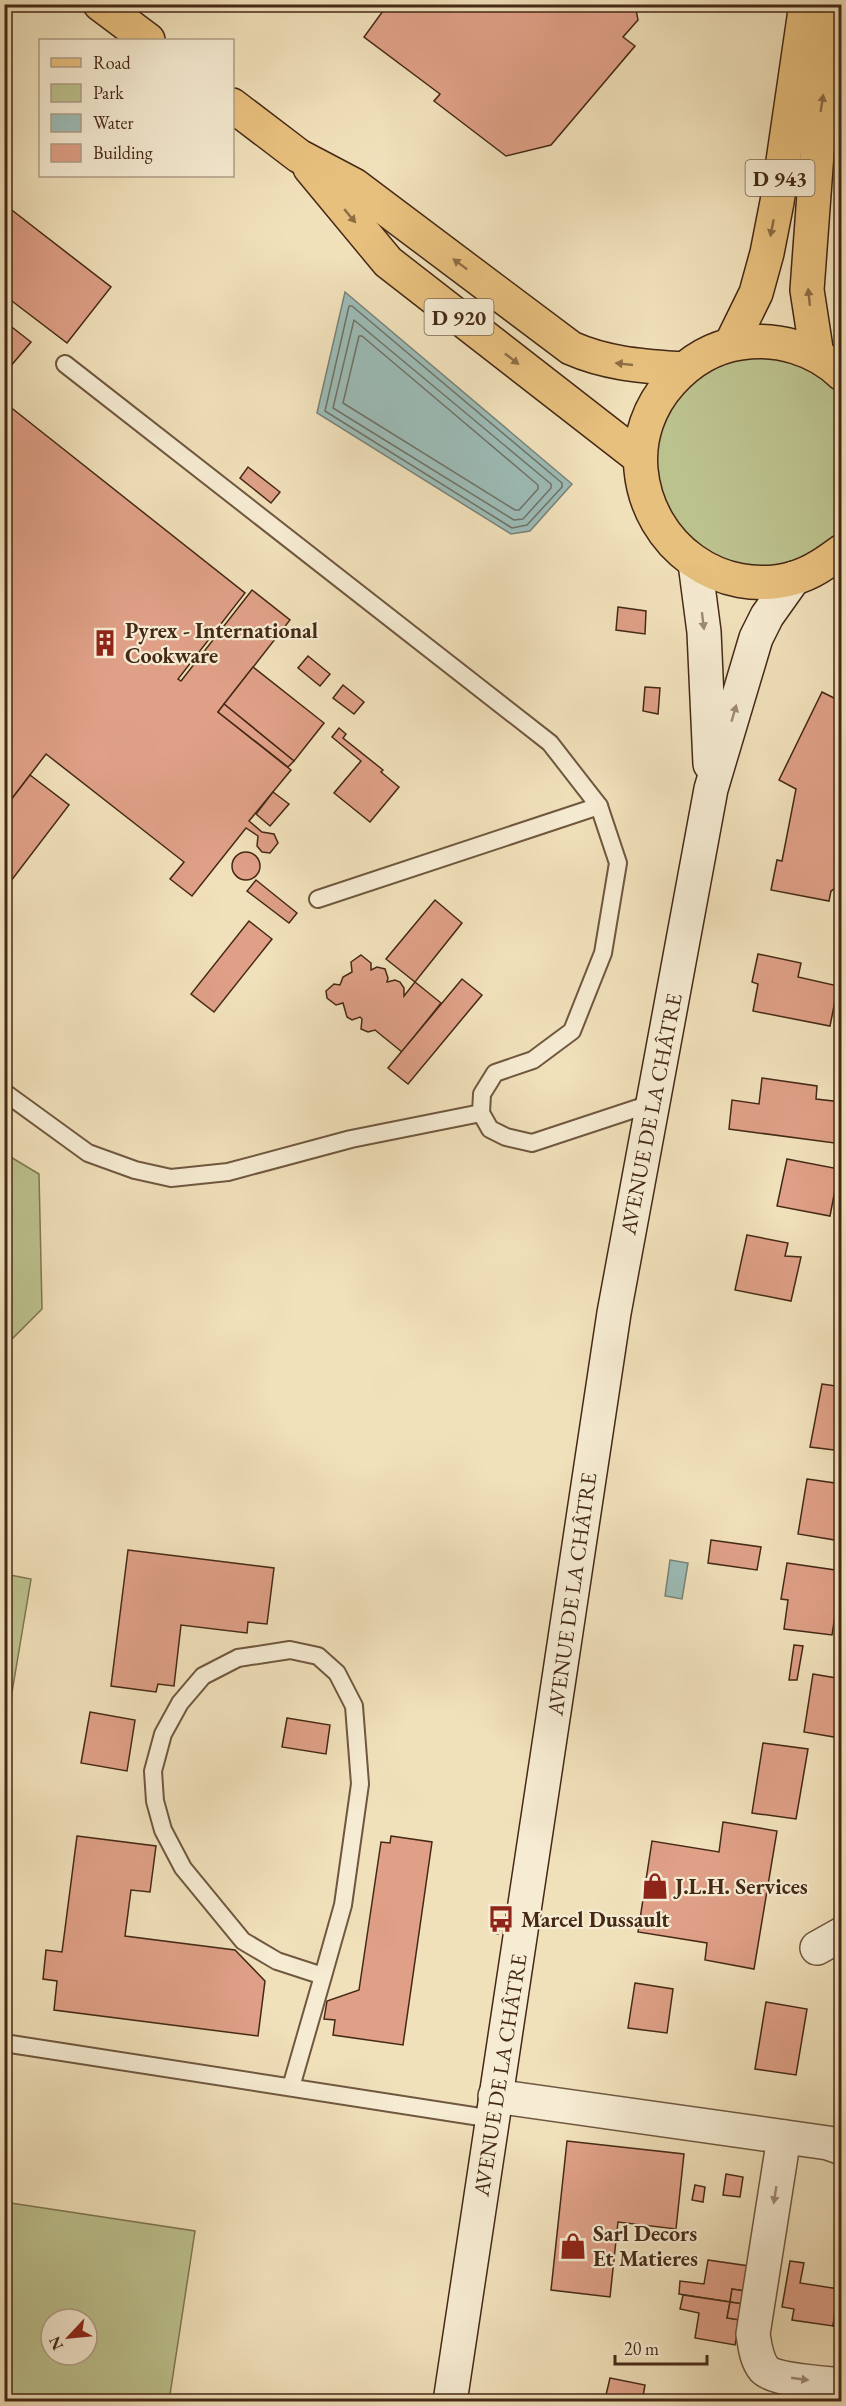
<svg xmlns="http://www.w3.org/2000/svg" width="846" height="2406" viewBox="0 0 846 2406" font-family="'EB Garamond',serif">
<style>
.green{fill:#bcc28e;stroke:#807652;stroke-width:1.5;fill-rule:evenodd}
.water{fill:#9cbcb7;stroke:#798177;stroke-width:1.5}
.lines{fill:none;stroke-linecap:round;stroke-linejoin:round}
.shore{stroke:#707266;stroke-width:1.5}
.building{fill:#dfa087;stroke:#452916;stroke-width:1.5}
.lane-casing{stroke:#70573f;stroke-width:20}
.street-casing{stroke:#70573f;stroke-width:36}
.secondary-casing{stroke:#452916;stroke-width:36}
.primary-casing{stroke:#452916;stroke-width:36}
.lane{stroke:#f6ecd3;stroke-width:16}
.street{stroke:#f6ecd3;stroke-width:33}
.secondary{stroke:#f6ecd3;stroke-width:33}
.primary{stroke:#e8c07e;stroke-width:33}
.oneway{fill:#8e6d45}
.oneway2{fill:#9e8a74}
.labels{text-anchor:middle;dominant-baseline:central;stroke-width:4.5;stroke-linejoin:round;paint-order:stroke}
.shield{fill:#f6ecd3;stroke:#7a644f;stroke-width:1.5}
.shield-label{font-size:21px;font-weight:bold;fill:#452916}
.poi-label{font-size:22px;font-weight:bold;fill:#452916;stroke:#f6ecd3;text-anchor:start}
.street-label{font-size:22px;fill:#452916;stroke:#f6ecd3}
</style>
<rect width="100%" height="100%" fill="#f1e1bb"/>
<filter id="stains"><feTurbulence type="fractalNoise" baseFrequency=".00333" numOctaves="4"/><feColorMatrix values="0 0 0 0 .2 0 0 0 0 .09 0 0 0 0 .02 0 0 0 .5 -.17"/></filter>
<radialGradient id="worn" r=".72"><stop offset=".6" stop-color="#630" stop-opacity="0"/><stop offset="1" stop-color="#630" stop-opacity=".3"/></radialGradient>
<g class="green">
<polygon points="731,344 841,374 842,551 752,582 652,514 649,415"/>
<polygon points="4,1153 39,1174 42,1309 13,1338 5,1340"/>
<polygon points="5,1574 31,1579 5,1734 4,1574"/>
<path d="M4,2202L195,2231L169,2401H5ZM51,2319H87V2355H51Z"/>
</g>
<g class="water">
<polygon points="345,292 572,484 530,531 511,534 317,413"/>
<polygon points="670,1560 688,1563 682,1599 665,1596"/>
</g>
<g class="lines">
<g class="shore">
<polygon points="349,306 352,306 562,483 562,487 527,525 512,528 325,411"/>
<polygon points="354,320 551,484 551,488 523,519 514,520 333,408"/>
<polygon points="359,336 362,336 538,485 538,489 519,510 515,510 343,403"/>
</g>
</g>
<g class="building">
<polygon points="388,4 635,4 638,20 623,37 635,46 551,145 506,156 434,101 440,94 364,37"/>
<polygon points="4,204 111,287 67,343 4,295"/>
<polygon points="4,321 31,342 4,374"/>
<polygon points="4,402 245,593 178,679 181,681 252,590 290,620 218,712 291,770 249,821 262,832 274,834 278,843 270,853 262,852 257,846 258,836 246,828 192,896 170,879 184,862 46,754 4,809"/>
<polygon points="248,467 280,492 271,503 240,478"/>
<polygon points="618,607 646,611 645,634 616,630"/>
<polygon points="308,656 330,674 320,686 298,668"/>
<polygon points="253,667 324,723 294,761 224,704"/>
<polygon points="343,685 364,702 354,714 333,698"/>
<polygon points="645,687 660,688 658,714 643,711"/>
<polygon points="822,692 842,702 842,884 831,891 829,901 771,890 777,860 782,861 796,789 779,780"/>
<polygon points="224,704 294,761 288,767 218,712"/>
<polygon points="339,728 346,734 343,738 383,770 381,772 399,787 370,822 334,793 361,761 332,737"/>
<polygon points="30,775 69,805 4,890 4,809"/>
<polygon points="273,792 289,804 270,826 256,814"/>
<circle cx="246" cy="866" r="14"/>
<polygon points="256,880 297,913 289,923 247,891"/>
<polygon points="435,900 462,923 415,982 386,959"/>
<polygon points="249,921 272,939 214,1012 191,994"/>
<polygon points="758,954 801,963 798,977 838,986 830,1026 753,1011 758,984 752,982"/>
<polygon points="361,955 371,963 371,970 377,967 385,969 388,978 387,982 395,980 400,982 404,988 404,996 415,982 441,1003 402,1052 375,1030 368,1032 361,1029 362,1019 360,1017 352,1020 347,1017 343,1003 336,1005 327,998 326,991 334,984 340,985 343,977 352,972 351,962"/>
<polygon points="462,979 482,995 408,1084 388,1068"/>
<polygon points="762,1078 817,1086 816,1099 842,1102 842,1144 729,1129 732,1100 759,1104"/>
<polygon points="787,1159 839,1169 830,1216 777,1206"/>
<polygon points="747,1235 788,1243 785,1256 801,1257 791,1301 735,1290"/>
<polygon points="822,1384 842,1387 842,1451 810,1447"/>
<polygon points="807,1479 842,1484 841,1541 798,1534"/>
<polygon points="711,1540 761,1547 757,1570 708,1563"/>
<polygon points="128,1550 274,1568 267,1624 248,1622 247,1633 181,1625 174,1686 158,1684 156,1692 111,1686"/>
<polygon points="787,1563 842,1571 832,1635 784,1629 788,1600 781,1599"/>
<polygon points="794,1645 803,1646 797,1680 789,1680"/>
<polygon points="813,1674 842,1679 840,1738 804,1732"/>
<polygon points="90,1712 135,1720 127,1771 81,1763"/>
<polygon points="287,1718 330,1725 326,1754 282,1747"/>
<polygon points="763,1743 808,1749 796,1819 752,1813"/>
<polygon points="723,1822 777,1831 754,1969 705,1960 707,1943 638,1932 652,1841 719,1852"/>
<polygon points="77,1836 156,1846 150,1892 131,1890 125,1936 235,1950 265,1981 258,2036 54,2010 57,1981 43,1979 46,1950 62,1952"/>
<polygon points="391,1836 432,1842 403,2045 333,2035 335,2020 324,2019 327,2001 359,1990 381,1842 390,1843"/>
<polygon points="496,1918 501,1919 498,1934 492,1932"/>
<polygon points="635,1983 673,1989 667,2033 628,2028"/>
<polygon points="766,2002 807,2009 796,2075 755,2069"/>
<polygon points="567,2141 684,2154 676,2229 618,2222 610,2297 551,2290"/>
<polygon points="726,2174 743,2177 740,2197 723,2195"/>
<polygon points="695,2185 705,2187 703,2202 692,2200"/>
<polygon points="708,2260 749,2266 745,2291 732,2289 730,2302 679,2294 680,2281 704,2284"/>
<polygon points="790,2261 804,2263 800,2283 839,2289 833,2326 792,2320 794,2309 782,2307"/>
<polygon points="732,2289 745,2291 743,2304 730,2302"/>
<polygon points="683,2295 730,2302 727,2318 740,2320 735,2345 695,2338 699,2313 680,2309"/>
<polygon points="837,2300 842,2301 842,2327 833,2326"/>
<polygon points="730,2302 743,2304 740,2320 727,2318"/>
<polygon points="610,2378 645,2385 642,2402 600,2402 602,2395 606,2395"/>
<polygon points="716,2397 745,2401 745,2402 715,2402"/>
</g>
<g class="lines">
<defs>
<g id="lane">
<polyline points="65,364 550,743 599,806 618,863 603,953 572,1031 533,1060 495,1073 482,1094 481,1113 490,1129 506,1137 532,1143 653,1103"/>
<polyline points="318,899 599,806"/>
<polyline points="4,1092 88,1153 135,1170 171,1178 228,1172 351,1139 481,1113"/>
<polyline points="4,2043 493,2119"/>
<polyline points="291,2087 323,1976 343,1905 360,1784 354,1706 337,1673 318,1656 290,1650 238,1658 203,1676 180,1703 163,1734 153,1771 155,1801 163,1830 183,1868 243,1941 277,1961 323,1976"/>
</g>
<g id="street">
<polyline points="817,1948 842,1934"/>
<polyline points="495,2096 828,2143 842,2148"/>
<path d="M784,2137L753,2334C755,2346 756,2359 764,2369C774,2380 825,2383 842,2385"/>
</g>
<g id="secondary">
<polyline points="695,563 704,632 710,764"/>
<polyline points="450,2402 614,1313 711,789 756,638 767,616 794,578"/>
</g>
<g id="primary">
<polyline points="100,4 148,40"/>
<path d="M232,105L299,156L354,185L571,348C607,364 643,366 682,369"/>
<polyline points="310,168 388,262 640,458"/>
<polyline points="731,344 756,293 767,253 777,202 806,4"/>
<polyline points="817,355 807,290 820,112 837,4"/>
<path d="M842,374C816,349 777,337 741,343C713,347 689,362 671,382C649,406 638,438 641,470C648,545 720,599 794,578C812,573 827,562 842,551"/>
</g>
</defs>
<use href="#lane" class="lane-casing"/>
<use href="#street" class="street-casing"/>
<use href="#secondary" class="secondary-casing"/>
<use href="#primary" class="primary-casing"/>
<use href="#lane" class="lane"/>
<use href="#street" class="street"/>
<use href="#secondary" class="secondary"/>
<use href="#primary" class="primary"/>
</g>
<defs><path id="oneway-solid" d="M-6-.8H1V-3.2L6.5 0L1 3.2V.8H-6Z" transform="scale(1.5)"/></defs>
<g class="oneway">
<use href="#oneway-solid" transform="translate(822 103) rotate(-81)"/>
<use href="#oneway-solid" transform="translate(350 216) rotate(50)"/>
<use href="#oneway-solid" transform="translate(772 228) rotate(101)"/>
<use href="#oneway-solid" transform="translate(460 264) rotate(-143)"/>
<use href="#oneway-solid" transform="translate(809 297) rotate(-96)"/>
<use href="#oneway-solid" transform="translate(512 359) rotate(38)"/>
<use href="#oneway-solid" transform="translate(624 364) rotate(-174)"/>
</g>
<g class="oneway2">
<use href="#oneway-solid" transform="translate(703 621) rotate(83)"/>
<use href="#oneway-solid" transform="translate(734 713) rotate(-74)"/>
<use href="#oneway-solid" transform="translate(775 2195) rotate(99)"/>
<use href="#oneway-solid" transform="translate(800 2379) rotate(8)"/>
</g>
<defs>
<symbol id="building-bare" viewBox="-9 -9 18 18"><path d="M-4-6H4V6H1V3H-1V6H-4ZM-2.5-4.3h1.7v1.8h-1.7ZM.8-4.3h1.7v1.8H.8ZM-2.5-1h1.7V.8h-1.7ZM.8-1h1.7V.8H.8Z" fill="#8f2418" stroke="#f6ecd3" stroke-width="2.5" paint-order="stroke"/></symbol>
<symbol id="shop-bare" viewBox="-9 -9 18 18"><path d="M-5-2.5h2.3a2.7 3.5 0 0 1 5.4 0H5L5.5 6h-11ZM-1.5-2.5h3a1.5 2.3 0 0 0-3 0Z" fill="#8f2418" stroke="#f6ecd3" stroke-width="2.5" paint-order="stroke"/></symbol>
<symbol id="bus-bare" viewBox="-9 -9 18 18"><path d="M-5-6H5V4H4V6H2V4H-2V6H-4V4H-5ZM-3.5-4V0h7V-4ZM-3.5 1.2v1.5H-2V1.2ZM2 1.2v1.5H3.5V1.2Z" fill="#8f2418" stroke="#f6ecd3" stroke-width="2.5" paint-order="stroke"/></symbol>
</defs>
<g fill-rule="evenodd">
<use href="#building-bare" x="86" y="624" width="38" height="38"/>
<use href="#shop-bare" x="636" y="1867" width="38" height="38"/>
<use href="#bus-bare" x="482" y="1900" width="38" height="38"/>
<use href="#shop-bare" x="554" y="2227" width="38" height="38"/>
</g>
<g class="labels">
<g class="shield">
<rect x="745.5" y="160" width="69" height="36" rx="4.5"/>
<rect x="424.5" y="299" width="69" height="36" rx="4.5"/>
</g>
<g class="shield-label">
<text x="780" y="178">D 943</text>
<text x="459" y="317">D 920</text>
</g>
<g class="poi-label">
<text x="125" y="630">Pyrex - International<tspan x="125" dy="25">Cookware</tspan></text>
<text x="675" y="1886">J.L.H. Services</text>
<text x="521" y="1919">Marcel Dussault</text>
<text x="593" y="2233">Sarl Decors<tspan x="593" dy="25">Et Matieres</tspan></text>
</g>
<g class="street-label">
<text transform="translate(651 1114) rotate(-79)">AVENUE DE LA CHÂTRE</text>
<text transform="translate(572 1594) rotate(-82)">AVENUE DE LA CHÂTRE</text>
<text transform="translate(500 2075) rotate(-81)">AVENUE DE LA CHÂTRE</text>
</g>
</g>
<rect width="846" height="2406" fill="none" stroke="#f1e1bb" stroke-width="24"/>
<rect x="6" y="6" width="834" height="2394" fill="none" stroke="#452916" stroke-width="3"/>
<rect x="12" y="12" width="822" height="2382" fill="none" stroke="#452916" stroke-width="1.5"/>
<rect x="39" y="39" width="195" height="138" fill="#f6ecd3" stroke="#af9e87" stroke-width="1.5"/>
<rect x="51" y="58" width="30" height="9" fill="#e8c07e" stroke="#af9e87" stroke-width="1.5"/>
<text x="93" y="69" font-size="18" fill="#452916">Road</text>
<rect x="51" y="84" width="30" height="18" fill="#bcc28e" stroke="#af9e87" stroke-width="1.5"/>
<text x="93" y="99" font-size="18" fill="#452916">Park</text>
<rect x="51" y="114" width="30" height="18" fill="#9cbcb7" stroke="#af9e87" stroke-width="1.5"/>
<text x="93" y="129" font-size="18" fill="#452916">Water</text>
<rect x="51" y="144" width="30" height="18" fill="#dfa087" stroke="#af9e87" stroke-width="1.5"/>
<text x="93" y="159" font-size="18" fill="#452916">Building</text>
<g transform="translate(69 2337) rotate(244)"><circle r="28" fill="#f6ecd3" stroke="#af9e87" stroke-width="1.5"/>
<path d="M0-4.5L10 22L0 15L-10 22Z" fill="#8f2418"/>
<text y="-9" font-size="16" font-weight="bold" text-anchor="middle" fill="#452916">N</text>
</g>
<path d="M615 2355v9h92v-9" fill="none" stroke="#452916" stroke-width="3"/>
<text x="624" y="2355" font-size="18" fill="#452916" stroke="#f6ecd3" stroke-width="4.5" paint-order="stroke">20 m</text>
<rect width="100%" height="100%" filter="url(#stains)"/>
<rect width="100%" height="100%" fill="url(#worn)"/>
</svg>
